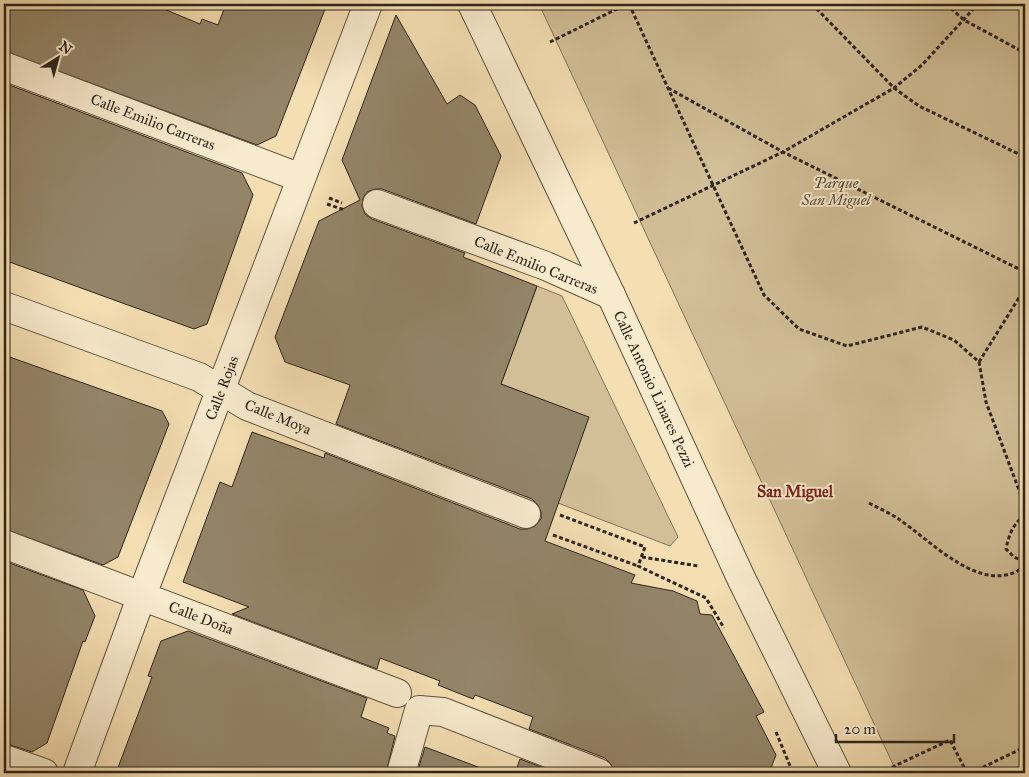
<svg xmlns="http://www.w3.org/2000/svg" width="1029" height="777" viewBox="0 0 1029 777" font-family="'IM FELL Great Primer',serif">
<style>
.green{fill:#d2bf98;stroke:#807259}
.building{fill:#948569;stroke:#2d251a}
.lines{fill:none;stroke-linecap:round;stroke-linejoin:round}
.street-casing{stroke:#5f5340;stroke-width:30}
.path{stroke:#2d251a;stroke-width:3;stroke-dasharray:4 2.5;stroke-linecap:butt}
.street{stroke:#f8eacd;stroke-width:28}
.labels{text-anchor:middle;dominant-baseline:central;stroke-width:4;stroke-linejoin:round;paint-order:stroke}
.street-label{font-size:15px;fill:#2d251a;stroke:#f8eacd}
.park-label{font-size:15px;font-style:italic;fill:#564c3a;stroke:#f8eacd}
.neighbourhood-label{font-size:16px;font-weight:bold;fill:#7a1f14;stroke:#f8eacd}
</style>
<rect width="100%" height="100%" fill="#f4deb2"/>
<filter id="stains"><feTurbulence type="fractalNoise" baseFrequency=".004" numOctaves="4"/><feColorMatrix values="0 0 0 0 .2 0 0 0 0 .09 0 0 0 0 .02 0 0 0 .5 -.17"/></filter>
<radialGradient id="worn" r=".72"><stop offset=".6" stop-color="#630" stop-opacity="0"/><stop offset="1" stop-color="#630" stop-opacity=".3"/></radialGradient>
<g class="green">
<polygon points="539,4 1025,4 1025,633 1022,634 1025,640 1025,773 897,773"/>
<polygon points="537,286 562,296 678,537 670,546 558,503 545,401 501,384"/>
</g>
<g class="building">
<polygon points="12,4 152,4 200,24 202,19 218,25 226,4 327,4 276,136 257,145 4,51 4,27"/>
<polygon points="396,15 447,104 460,95 475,105 501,156 476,224 382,189 375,189 367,192 363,198 362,206 365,214 372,219 465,253 463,257 537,286 501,384 589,417 545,541 635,575 631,583 673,591 697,601 700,614 712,615 764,712 756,716 776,755 769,773 614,773 611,764 605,758 529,729 533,717 475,695 473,699 438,685 440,681 380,658 377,669 232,614 249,607 183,582 220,482 232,487 252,432 324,458 325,453 520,529 528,529 535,526 541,519 541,512 538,505 532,499 336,424 350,385 285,362 275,337 319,221 360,200 342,160"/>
<polygon points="4,83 242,173 253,195 207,324 194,329 4,260"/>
<polygon points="4,355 162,411 169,424 118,557 103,565 4,529"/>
<polygon points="4,561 83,590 95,616 85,642 83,641 47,743 32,752 4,743"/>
<polygon points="188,631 367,698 361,717 389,728 387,733 395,736 386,773 116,773 152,677 148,676 161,641"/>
<polygon points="425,747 486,770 485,773 417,773"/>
<polygon points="520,759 557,773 515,773"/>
</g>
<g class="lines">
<defs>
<g id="street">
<polyline points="472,4 611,295 741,578 837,773"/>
<polyline points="4,66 301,178"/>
<polyline points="377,204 546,266 611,295"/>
<polyline points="4,306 199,377 247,406 526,514"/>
<polyline points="4,544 397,693"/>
<polyline points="4,759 44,773"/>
<polyline points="77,773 142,595 368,4"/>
<polyline points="401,773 419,710 443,712 599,773"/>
</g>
</defs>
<use href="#street" class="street-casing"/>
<g class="path">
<polyline points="629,4 764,295 799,329 847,346 922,327 954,340 979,362 986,402 1025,506"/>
<polyline points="812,4 894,88 919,106 1025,157"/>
<polyline points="946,4 964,20 1025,53"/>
<polyline points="550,42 627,4"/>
<polyline points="668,88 783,152 1025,272"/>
<polyline points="329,198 342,203"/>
<polyline points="327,204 345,210"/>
<polyline points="634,223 783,152 894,88 922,65 978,4"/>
<polyline points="979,362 1025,288"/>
<path d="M869,503C878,508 888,512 897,518C931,540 983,599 1025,566"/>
<polyline points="560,515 645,547 638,566 706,598 724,628"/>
<path d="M1025,515C1013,524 1009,534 1006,549L1014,557L1025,562"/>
<polyline points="553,535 638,566"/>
<polyline points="642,557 698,566"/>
<polyline points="776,732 793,773"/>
<polyline points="886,770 950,740 967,773"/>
<polyline points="971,773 1025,747"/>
</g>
<use href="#street" class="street"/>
</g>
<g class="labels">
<g class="street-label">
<text transform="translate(153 122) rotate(21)">Calle Emilio Carreras</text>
<text transform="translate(536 265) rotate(22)">Calle Emilio Carreras</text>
<text transform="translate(222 388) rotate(-69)">Calle Rojas</text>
<text transform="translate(654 389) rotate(65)">Calle Antonio Linares Pezzi</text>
<text transform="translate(278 417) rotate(22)">Calle Moya</text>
<text transform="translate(201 618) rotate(21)">Calle Doña</text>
</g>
<g class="park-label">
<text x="836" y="183">Parque<tspan x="836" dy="17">San Miguel</tspan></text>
</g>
<g class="neighbourhood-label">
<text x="795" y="491">San Miguel</text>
</g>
</g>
<rect width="1029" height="777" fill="none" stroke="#f4deb2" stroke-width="20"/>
<rect x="5" y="5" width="1019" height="767" fill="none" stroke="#2d251a" stroke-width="2.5"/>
<rect x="10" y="10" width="1009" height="757" fill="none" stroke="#2d251a"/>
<g transform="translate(58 58) rotate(37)" stroke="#f8eacd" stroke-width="4" paint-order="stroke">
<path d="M0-4L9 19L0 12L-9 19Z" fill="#2d251a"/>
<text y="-8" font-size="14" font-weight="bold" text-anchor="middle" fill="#2d251a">N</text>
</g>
<path d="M836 734v8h118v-8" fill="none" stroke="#2d251a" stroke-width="2.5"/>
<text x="844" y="734" font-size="15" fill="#2d251a" stroke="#f8eacd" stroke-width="4" paint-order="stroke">20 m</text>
<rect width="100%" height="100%" filter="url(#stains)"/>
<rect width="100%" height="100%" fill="url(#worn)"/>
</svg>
